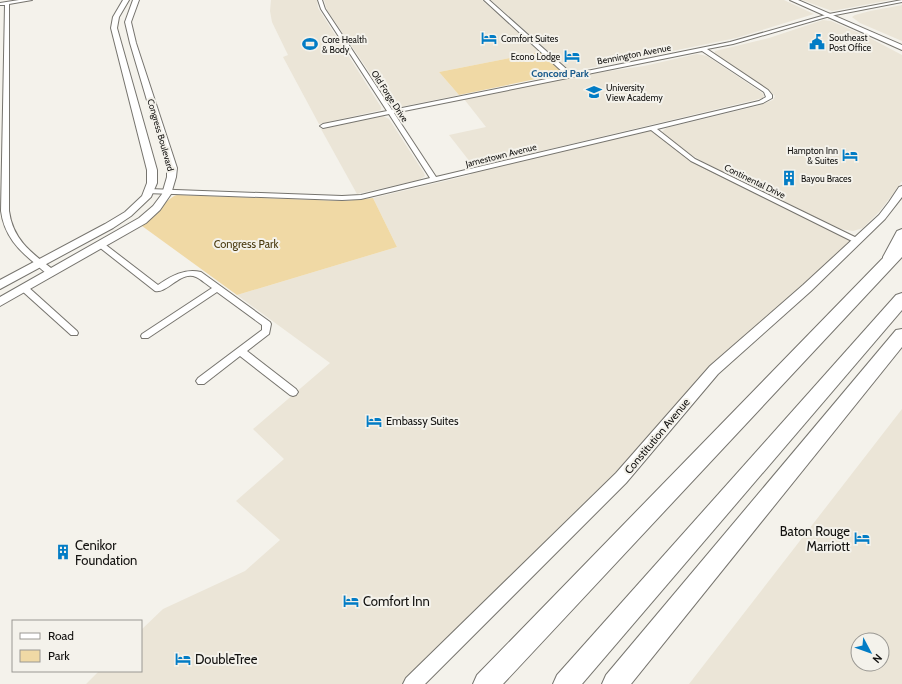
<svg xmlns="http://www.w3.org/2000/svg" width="902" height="684" viewBox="0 0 902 684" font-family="Cabin,sans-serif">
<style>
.built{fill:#ebe5d7;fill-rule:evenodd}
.green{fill:#f0d9a5}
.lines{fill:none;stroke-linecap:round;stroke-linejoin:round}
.minor-casing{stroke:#76746e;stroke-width:2}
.tertiary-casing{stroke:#76746e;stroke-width:2}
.motorway-casing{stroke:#76746e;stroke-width:2}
.minor{fill:#fff;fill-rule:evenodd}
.tertiary{fill:#fff;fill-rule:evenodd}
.motorway{fill:#fff;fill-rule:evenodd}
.labels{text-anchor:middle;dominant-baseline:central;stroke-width:4;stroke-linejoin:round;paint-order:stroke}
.far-poi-label{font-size:9px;fill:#12110f;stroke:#f4f2eb;text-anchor:start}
.far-street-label{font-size:9px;fill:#12110f;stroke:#f4f2eb}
.far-neighbourhood-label{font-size:10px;font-weight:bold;fill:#1c5c8c;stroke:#f4f2eb}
.park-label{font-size:11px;fill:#48380d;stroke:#f4f2eb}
.poi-label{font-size:11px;fill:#12110f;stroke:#f4f2eb;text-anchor:start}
.street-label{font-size:11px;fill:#12110f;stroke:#f4f2eb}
.near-poi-label{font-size:13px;fill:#12110f;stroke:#f4f2eb;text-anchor:start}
</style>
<rect width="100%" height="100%" fill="#f4f2eb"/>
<g class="built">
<polygon points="271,0 317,0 318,8 381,107 381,110 319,124 283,57 288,55 272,22 270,11"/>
<polygon points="324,0 482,0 540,52 439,72 459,95 400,107 393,107 327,10"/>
<polygon points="491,0 784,0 814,14 736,38 575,71 568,69"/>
<polygon points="802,0 890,0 832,11"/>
<polygon points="902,5 902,41 860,23 852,17 855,15 870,11"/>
<polygon points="823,20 831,21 866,36 902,55 902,181 893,194 879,212 863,228 853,231 840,229 703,162 682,149 662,132 666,128 757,106 773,100 775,96 772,93 714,54 715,51 769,38"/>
<polygon points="697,54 707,56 761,92 764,95 763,98 474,167 449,135 486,127 464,99 582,75 644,66"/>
<polygon points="383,116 389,119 424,173 425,176 419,180 357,194 321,129"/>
<polygon points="652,128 681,152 857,240 724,361 609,489 411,684 86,684 99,671 141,671 141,630 163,609 245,571 280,540 236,501 284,459 253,429 330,363 237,295 397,247 373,198 470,175 473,171"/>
<path d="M902,409V684H689ZM858,640H882V664H858Z"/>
</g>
<g class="green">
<polygon points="540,52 561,71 560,74 459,95 439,72"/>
<path d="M177,195L344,201L373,198L397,247L237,295L142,226C152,218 168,197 177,195Z"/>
</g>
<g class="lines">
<defs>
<g id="minor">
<path d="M19,0H32L9,4V211C13,241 33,254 55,271L56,273L52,276C46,274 41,269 37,265C18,250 4,235 1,211L5,5H0V3Z"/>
<path d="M318,0H322L325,9L392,110L566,75L484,0H489L572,74L730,42L829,14L902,0V2L830,16L733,44L707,49L768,90L772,95V98L763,103L657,129L695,159L861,240L857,243L854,242L691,161L651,130L361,199L342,200L146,193L145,191L149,189L342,196L361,195L430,178L389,114L323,128L320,126L323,124L387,111L321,9ZM702,51L764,92L766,97L759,101L436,177L394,113Z"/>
<path d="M102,242L158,285C171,276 185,268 201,272L270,322L271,324L269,334L247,351L296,389L298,392L296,395L293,396L290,395L240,356L204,384H198L196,381L198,378L262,330V325L217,292L148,338H142L141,336L142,334L212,288C207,285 201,279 196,277C181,270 167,294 155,291L99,247L98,245Z"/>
<polygon points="24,285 27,286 77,331 78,333 77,335 71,335 21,290 20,288 21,286"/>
</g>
<g id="tertiary">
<polygon points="123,0 129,0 119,17 117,28 157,170 157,183 151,197 131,216 113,228 0,289 0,280 105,224 125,212 142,196 147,183 147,170 111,28 113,17"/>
<polygon points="133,0 139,0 131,22 136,43 177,168 176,177 171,194 160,210 146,223 0,306 0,297 139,218 153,206 162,194 167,177 167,168 130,43 125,22"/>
<polygon points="790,0 798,0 902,45 902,50"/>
<polygon points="902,186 902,197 885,219 811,291 718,374 626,483 425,684 403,684 406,678 616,473 710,366 803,285 879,215 889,202 899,187"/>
</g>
<g id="motorway">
<polygon points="902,229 902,257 503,684 473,684 477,675 883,258 883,257 897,231"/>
<polygon points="902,293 902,310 582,684 553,684 557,675 896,295"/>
<polygon points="902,329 902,347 631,684 602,684 606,675 896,330"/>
</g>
</defs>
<use href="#minor" class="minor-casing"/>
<use href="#tertiary" class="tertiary-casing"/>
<use href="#motorway" class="motorway-casing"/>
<use href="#minor" class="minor"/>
<use href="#tertiary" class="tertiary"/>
<use href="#motorway" class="motorway"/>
</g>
<defs>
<symbol id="hotel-bare" viewBox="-9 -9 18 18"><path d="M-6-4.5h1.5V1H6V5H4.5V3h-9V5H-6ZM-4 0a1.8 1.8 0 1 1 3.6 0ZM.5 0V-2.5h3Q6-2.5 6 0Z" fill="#027cc5" stroke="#f4f2eb" stroke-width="2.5" paint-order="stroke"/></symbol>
<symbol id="civic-bare" viewBox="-9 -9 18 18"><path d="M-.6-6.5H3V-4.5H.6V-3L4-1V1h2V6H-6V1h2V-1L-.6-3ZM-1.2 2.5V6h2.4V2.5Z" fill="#027cc5" stroke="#f4f2eb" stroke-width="2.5" paint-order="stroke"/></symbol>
<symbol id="stadium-bare" viewBox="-9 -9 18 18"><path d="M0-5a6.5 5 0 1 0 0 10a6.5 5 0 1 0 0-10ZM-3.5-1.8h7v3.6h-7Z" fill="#027cc5" stroke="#f4f2eb" stroke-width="2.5" paint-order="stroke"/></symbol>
<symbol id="school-bare" viewBox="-9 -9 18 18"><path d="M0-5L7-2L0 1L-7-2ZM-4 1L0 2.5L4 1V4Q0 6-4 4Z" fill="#027cc5" stroke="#f4f2eb" stroke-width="2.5" paint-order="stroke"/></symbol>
<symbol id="building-bare" viewBox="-9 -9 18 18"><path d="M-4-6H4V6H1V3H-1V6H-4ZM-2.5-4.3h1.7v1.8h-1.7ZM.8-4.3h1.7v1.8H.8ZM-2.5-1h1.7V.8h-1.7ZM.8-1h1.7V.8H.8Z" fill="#027cc5" stroke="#f4f2eb" stroke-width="2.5" paint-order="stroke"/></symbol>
</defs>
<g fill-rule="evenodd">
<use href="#hotel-bare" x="478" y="27" width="22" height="22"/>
<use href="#civic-bare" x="806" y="31" width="22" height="22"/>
<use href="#stadium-bare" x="299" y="33" width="22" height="22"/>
<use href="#hotel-bare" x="561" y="45" width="22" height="22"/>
<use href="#school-bare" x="583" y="81" width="22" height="22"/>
<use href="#hotel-bare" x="839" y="144" width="22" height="22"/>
<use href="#building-bare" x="778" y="167" width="22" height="22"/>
<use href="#hotel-bare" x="363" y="410" width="22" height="22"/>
<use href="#hotel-bare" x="851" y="527" width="22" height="22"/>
<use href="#building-bare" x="52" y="541" width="22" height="22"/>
<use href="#hotel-bare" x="340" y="590" width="22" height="22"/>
<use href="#hotel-bare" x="172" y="648" width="22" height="22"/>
</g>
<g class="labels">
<g class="far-poi-label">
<text x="829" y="37">Southeast<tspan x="829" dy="10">Post Office</tspan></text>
<text x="501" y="38">Comfort Suites</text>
<text x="322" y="39">Core Health<tspan x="322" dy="10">&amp; Body</tspan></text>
<text x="560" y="56" text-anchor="end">Econo Lodge</text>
<text x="606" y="87">University<tspan x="606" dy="10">View Academy</tspan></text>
<text x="838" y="150" text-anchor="end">Hampton Inn<tspan x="838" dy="10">&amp; Suites</tspan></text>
<text x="801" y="178">Bayou Braces</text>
</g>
<g class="far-street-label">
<text transform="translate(634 54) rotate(-11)">Bennington Avenue</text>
<text transform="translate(390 96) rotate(57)">Old Forge Drive</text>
<text transform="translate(161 135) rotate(74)">Congress Boulevard</text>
<text transform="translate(501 155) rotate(-14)">Jamestown Avenue</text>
<text transform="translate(755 181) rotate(26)">Continental Drive</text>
</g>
<g class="far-neighbourhood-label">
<text x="560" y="73">Concord Park</text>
</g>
<g class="park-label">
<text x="246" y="244">Congress Park</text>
</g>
<g class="poi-label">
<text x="386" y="421">Embassy Suites</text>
</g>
<g class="street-label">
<text transform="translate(657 436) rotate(-50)">Constitution Avenue</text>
</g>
<g class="near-poi-label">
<text x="850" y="531" text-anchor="end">Baton Rouge<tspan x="850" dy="15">Marriott</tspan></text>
<text x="75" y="545">Cenikor<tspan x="75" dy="15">Foundation</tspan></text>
<text x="363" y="601">Comfort Inn</text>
<text x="195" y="659">DoubleTree</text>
</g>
</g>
<rect x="12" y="620" width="130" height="52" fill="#f4f2eb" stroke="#9a9893"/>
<rect x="20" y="633" width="20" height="6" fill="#ffffff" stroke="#9a9893"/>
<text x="48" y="640" font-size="12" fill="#12110f">Road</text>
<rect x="20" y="650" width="20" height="12" fill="#f0d9a5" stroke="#9a9893"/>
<text x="48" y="660" font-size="12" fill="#12110f">Park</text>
<g transform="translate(870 652) rotate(131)"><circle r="19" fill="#f4f2eb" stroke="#9a9893"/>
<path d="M0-3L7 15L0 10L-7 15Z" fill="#027cc5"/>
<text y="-6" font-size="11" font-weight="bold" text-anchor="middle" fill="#12110f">N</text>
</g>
</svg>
